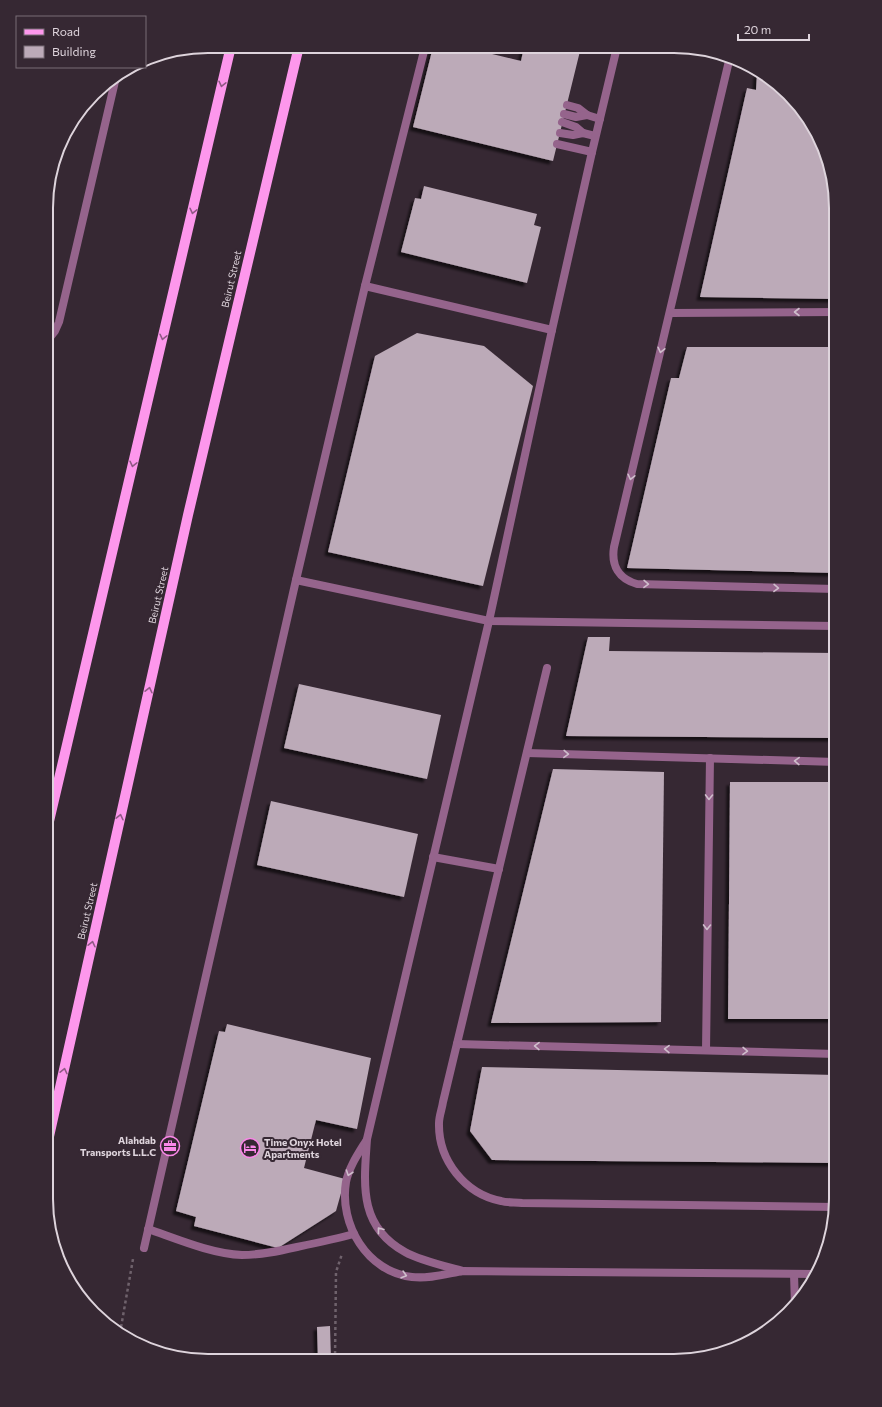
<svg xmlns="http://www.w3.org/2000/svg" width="882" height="1407" viewBox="0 0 882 1407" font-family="Commissioner,sans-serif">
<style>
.building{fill:#bcaab8;filter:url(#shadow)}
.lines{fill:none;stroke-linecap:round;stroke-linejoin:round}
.path{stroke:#6f626c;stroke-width:2.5;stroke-dasharray:3 3;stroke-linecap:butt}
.lane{stroke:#95648c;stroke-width:8}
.street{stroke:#95648c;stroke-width:8}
.primary{stroke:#fd97ec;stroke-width:10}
.oneway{stroke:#905a86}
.oneway2{stroke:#cfbecc}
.labels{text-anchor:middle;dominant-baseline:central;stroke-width:4;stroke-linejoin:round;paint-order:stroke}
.street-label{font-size:10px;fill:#ded4dc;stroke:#362833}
.poi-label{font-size:10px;font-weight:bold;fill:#ded4dc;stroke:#362833;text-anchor:end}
.rim{fill:none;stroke:#ded4dc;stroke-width:2}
</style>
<defs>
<filter id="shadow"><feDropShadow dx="-3.5" dy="3.5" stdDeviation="1" flood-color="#0009"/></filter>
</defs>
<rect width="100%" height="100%" fill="#362833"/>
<g class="building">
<polygon points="433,47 463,47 521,61 524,47 581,47 553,161 413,127"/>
<polygon points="757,74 763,74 773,80 803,110 824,146 836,208 836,299 700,297 747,88 756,90"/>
<polygon points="67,131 48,214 47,213 47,187 63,136"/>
<polygon points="424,186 537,214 534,225 541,227 527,283 401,252 415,198 421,199"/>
<polygon points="417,333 484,346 533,386 483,586 328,552 375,356"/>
<polygon points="687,347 836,347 836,573 627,568 671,378 679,378"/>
<polygon points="588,637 610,637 609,651 836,653 836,738 566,736"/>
<polygon points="299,684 441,715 427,779 284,748"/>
<polygon points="553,769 664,772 661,1022 491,1023"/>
<polygon points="730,782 836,782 836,1019 728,1019"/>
<polygon points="271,801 418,834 404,897 257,865"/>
<polygon points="227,1024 371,1058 357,1129 316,1120 304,1168 345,1179 336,1211 278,1248 194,1226 196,1217 176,1211 219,1031 225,1032"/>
<polygon points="482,1067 836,1075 836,1163 492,1160 470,1131"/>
<polygon points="330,1326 331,1360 318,1360 317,1327"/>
</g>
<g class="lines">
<g class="path">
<polyline points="120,1333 133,1259"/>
<polyline points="335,1360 336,1272 342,1254"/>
</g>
<g class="lane">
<path d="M731,57L729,61L614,547C611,566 619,579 637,584L836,589"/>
<polyline points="567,105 578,108 587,115 600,119"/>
<polyline points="564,114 576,117 587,115"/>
<polyline points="562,122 576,127 583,133"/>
<polyline points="560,133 573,135 583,133 595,136"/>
<polyline points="557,144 592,152"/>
<polyline points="670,313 836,312"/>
<polyline points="47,341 55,331 59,322 116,77"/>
<polyline points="296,580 489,621 836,626"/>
<path d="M547,668L443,1102C442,1109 439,1116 439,1123C438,1160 465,1194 501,1201C508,1203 515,1202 522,1203L836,1207"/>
<polyline points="527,753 836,762"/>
<polyline points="433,857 499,869"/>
<polyline points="457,1044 836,1054"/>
<polyline points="706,1050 710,758"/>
<polyline points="794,1274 795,1305"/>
</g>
<g class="street">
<polyline points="365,286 552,330"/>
<path d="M366,1141C358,1154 349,1167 346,1182C339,1224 367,1272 412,1277C429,1279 446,1274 463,1271L815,1274"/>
<path d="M148,1229C177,1239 212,1254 242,1255C261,1255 279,1251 297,1247C316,1243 335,1239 354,1234"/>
<polyline points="144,1248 296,580 365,286 425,47"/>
<path d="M463,1271C445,1266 421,1261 405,1252C358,1226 364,1184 367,1139L489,621L552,330L592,152L617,47"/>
</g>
<g class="primary">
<polyline points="46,834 231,46"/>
<polyline points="46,1150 188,515 299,46"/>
</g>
</g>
<defs><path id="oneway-chevron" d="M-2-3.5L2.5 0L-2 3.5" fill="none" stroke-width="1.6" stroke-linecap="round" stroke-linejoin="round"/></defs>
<g class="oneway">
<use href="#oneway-chevron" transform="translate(222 84) rotate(103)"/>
<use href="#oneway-chevron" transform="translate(193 211) rotate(103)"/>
<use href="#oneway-chevron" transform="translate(163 337) rotate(103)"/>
<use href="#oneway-chevron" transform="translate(133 464) rotate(103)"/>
<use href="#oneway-chevron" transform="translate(149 690) rotate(-77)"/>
<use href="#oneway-chevron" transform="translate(120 817) rotate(-77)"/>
<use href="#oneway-chevron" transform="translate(92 944) rotate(-77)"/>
<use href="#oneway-chevron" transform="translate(64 1071) rotate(-77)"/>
</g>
<g class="oneway2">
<use href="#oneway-chevron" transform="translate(797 312) rotate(180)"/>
<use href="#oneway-chevron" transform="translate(661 350) rotate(103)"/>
<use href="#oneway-chevron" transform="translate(631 477) rotate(103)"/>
<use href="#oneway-chevron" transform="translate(646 584) rotate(1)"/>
<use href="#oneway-chevron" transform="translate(776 588) rotate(1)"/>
<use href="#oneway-chevron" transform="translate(566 754) rotate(2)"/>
<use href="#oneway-chevron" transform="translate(797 761) rotate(-178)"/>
<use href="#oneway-chevron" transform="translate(709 797) rotate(91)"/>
<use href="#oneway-chevron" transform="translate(707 927) rotate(91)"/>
<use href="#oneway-chevron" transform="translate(537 1046) rotate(-179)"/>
<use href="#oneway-chevron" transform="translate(667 1049) rotate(-179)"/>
<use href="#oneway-chevron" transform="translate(745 1051) rotate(1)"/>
<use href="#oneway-chevron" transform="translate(349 1173) rotate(109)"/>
<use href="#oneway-chevron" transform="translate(380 1230) rotate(-128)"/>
<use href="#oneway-chevron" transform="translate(404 1275) rotate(16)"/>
</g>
<defs>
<symbol id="office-ring" viewBox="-11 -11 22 22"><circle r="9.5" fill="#362833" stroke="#fa87e8" stroke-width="1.5"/><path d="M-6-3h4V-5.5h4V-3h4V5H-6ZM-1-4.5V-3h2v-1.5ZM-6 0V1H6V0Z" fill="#fa87e8"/></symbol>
<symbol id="hotel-ring" viewBox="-11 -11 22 22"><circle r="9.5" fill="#362833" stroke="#fa87e8" stroke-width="1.5"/><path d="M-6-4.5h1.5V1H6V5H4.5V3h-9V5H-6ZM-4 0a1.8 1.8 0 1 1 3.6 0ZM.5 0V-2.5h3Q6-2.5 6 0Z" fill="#fa87e8"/></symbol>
</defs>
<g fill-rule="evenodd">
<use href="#office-ring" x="159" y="1135" width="22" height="22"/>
<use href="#hotel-ring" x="239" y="1137" width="22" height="22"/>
</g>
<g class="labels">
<g class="street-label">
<text transform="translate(231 279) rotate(-77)">Beirut Street</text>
<text transform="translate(158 595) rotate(-77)">Beirut Street</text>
<text transform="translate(87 911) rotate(-77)">Beirut Street</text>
</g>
<g class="poi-label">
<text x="156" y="1140">Alahdab<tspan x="156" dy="12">Transports L.L.C</tspan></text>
<text x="264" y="1142" text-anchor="start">Time Onyx Hotel<tspan x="264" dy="12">Apartments</tspan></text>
</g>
</g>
<path d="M0 0H882V1407H0ZM208 53H674A155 155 0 0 1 829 208V1199A155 155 0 0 1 674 1354H208A155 155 0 0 1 53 1199V208A155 155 0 0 1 208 53Z" fill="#362833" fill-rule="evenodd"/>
<path class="rim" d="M208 53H674A155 155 0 0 1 829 208V1199A155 155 0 0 1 674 1354H208A155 155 0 0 1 53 1199V208A155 155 0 0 1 208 53Z"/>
<rect x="16" y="16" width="130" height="52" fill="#362833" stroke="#796d77"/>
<rect x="24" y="29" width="20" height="6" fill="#fd97ec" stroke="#796d77"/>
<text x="52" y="36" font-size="12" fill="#ded4dc">Road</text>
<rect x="24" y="46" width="20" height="12" fill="#bcaab8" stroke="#796d77"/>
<text x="52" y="56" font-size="12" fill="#ded4dc">Building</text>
<path d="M738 34v6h71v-6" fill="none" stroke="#ded4dc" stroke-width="2"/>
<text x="744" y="34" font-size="12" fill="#ded4dc" stroke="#362833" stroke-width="3" paint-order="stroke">20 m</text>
</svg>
